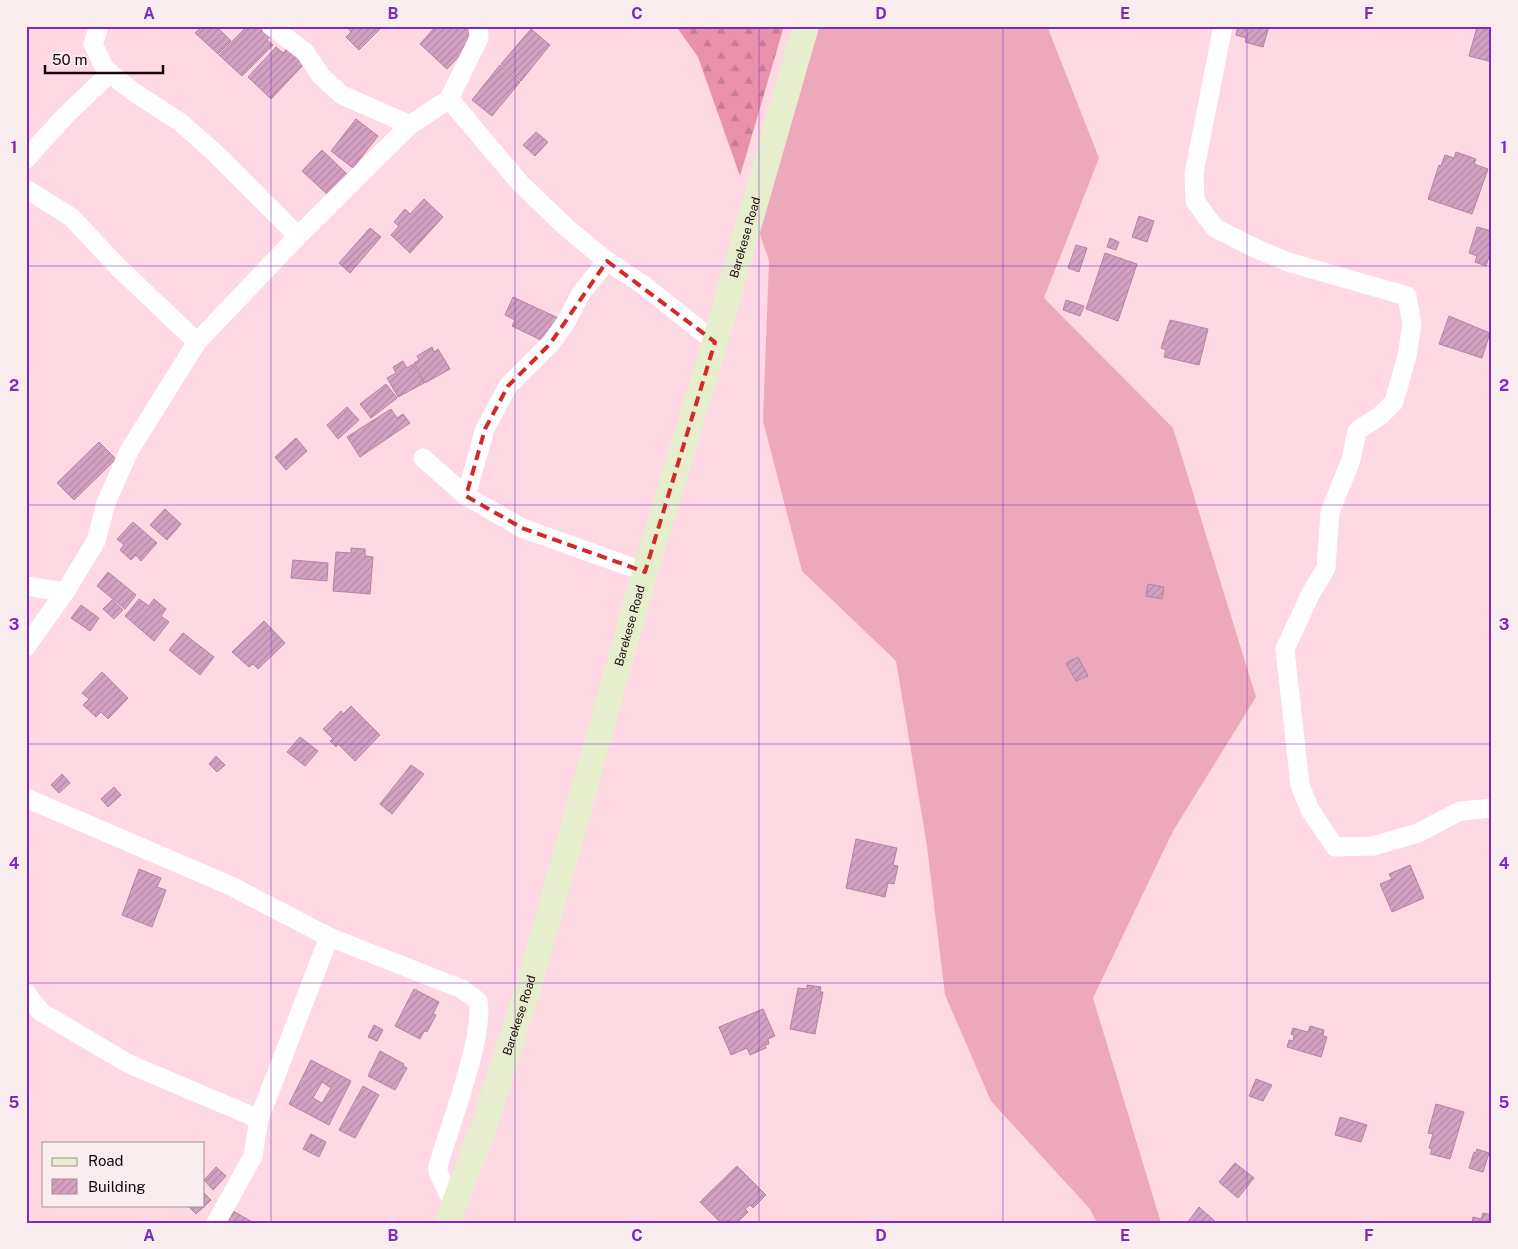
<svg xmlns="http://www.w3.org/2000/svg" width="1518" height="1249" viewBox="0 0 1518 1249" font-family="'Public Sans',sans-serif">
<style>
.grass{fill:#eda8bc}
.forest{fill:url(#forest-firs)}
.building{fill:url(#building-hatch);stroke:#b483a2;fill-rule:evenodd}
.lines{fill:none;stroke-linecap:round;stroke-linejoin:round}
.street{stroke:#fff;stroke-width:19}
.secondary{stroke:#e7eecd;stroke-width:26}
.marked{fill:none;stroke:#d62828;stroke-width:4;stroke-dasharray:10 6;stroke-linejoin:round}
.grid{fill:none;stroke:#7b2cbf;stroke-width:1;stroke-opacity:0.55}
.labels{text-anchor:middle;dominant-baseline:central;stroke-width:4.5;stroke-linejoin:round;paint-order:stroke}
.street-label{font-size:12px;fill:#18050b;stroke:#faedf0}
.neatline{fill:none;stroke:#7b2cbf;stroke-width:2}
.grid-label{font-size:16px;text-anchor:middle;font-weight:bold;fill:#7b2cbf}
</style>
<defs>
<pattern id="forest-firs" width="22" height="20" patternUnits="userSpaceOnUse" patternTransform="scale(1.25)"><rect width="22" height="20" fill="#e991ac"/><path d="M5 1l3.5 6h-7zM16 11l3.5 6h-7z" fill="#c77c93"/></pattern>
<pattern id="building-hatch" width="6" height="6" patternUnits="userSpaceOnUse" patternTransform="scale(1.25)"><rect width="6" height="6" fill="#d4a1c2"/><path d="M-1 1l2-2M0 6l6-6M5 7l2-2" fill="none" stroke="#b589a5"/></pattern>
</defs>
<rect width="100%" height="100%" fill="#fed8e2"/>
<polygon class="grass" points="818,26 1047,26 1099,158 1044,298 1173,428 1256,697 1173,831 1093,998 1161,1223 1097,1223 1090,1209 991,1101 945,995 927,846 896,661 802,571 763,421 769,261 756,222"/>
<polygon class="forest" points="676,26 784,26 740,176 698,57"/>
<g class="building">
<polygon points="202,26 216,26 231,41 218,54 195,33"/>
<polygon points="247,26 259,26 270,37 267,40 273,45 242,76 219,55"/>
<polygon points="346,26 383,26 359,50 346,37 351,32"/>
<polygon points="436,26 466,26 477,37 447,69 420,44"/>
<polygon points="1238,26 1269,26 1263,47 1245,42 1246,38 1236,35"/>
<polygon points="1477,27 1492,31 1492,62 1469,56"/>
<polygon points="531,29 550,45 521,81 501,64"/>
<polygon points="276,47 283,53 289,47 305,63 271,99 248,77"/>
<polygon points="500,65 520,82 492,116 472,100"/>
<polygon points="356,119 378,136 353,168 331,151"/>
<polygon points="536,132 548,142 535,156 523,145"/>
<polygon points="322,150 348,175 329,196 302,171"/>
<polygon points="1456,152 1476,159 1474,164 1488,169 1472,214 1428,199 1439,165 1441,166 1445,155 1454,158"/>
<polygon points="424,199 443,217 410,253 391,235 399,226 394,222 405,209 410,214"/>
<polygon points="1139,216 1154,221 1147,242 1132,237"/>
<polygon points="1477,227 1492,231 1492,247 1486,266 1475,262 1477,256 1469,253"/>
<polygon points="370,228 381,237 350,273 339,263"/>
<polygon points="1110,238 1119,242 1116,250 1107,247"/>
<polygon points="1076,245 1087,248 1079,272 1068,268"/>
<polygon points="1105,253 1137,264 1118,321 1086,309"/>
<polygon points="513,297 558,318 547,343 512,326 515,320 505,315"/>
<polygon points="1066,300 1084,306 1080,316 1063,310"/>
<polygon points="1449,316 1490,333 1482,358 1439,344"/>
<polygon points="1170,320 1208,329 1199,365 1164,357 1166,350 1161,348"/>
<polygon points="432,347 434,352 438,349 450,369 425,383 414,363 419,360 417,356"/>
<polygon points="403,361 407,368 413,364 424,383 398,397 387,378 396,373 393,367"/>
<polygon points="386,384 397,398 371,418 360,404"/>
<polygon points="347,407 359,420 338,439 327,425"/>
<polygon points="391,409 397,418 403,414 410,423 360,457 347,437"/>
<polygon points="296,438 307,451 286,470 275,457"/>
<polygon points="99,442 116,459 74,500 57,483"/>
<polygon points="165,509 181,524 167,540 150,525"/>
<polygon points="133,522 157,543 141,561 136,555 131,560 120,550 124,545 117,539"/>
<polygon points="351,548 365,549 365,556 373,557 370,594 333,591 336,552 351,553"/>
<polygon points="293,560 328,563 327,581 291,578"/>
<polygon points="108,572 136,595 125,609 97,586"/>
<polygon points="1148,584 1164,587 1162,599 1146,596"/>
<polygon points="139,599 149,606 154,599 166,609 161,616 169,622 154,641 125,616"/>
<polygon points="112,600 123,610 114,619 103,609"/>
<polygon points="81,605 99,618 90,631 71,618"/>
<polygon points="264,621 285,643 258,669 253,664 249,667 232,652"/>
<polygon points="183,633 214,657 200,675 169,650"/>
<polygon points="1078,657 1088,676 1076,681 1066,663"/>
<polygon points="102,672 128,698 108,719 101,712 96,717 83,705 89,699 82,693"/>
<polygon points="351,706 380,735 355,761 338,744 336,747 330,741 333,739 323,729 341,711 343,714"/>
<polygon points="300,737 318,751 305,766 287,752"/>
<polygon points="216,756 225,765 217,772 209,764"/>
<polygon points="411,765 424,774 392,814 380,804"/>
<polygon points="62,774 70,783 59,793 51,785"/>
<polygon points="114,787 121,795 108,807 101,799"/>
<polygon points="856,839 897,848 893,865 898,866 894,884 888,883 885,897 846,888"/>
<polygon points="1410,865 1424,898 1392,912 1380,884 1392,879 1389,874"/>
<polygon points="139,869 161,878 157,887 166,890 152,927 122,915"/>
<polygon points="807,985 821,987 820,992 823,992 815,1034 790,1029 798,988 807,989"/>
<polygon points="414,989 439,1002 433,1014 436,1015 427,1032 424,1031 420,1039 395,1026"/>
<polygon points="763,1009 775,1036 768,1039 769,1044 765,1045 766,1048 750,1055 747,1048 731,1055 719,1027"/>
<polygon points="374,1025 383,1030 377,1041 368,1037"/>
<polygon points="1310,1026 1324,1030 1323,1036 1327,1037 1321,1057 1287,1047 1289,1040 1293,1041 1294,1035 1291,1034 1293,1028 1308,1032"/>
<polygon points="380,1051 404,1064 403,1066 407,1068 395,1090 368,1076"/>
<path d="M311,1060L351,1081L329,1125L289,1104ZM322,1082L331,1088L322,1103L313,1098Z"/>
<polygon points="1256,1079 1272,1085 1263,1101 1249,1096"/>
<polygon points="363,1086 379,1095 355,1138 339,1130"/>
<polygon points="1436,1104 1464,1112 1450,1159 1430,1154 1432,1149 1429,1148 1433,1134 1428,1133"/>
<polygon points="1340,1117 1367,1125 1361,1142 1335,1135"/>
<polygon points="311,1134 326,1142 319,1157 303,1149"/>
<polygon points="1477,1149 1489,1153 1483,1172 1469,1168 1474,1152 1476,1153"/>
<polygon points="1235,1163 1254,1178 1238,1198 1219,1182"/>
<polygon points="737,1166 766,1195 753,1208 750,1205 745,1209 748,1212 737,1223 731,1223 728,1220 721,1223 700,1202"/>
<polygon points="216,1167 226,1176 213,1190 204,1180"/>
<polygon points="204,1193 211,1200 196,1214 187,1205 204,1205"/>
<polygon points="1199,1207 1217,1223 1187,1223"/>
<polygon points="233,1211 254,1223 227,1223"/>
<polygon points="1483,1213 1492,1215 1492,1223 1472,1223 1473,1217 1481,1219"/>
</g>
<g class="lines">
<g class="street">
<polyline points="99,26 93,44 103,65 110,73 132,91 180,122 215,153 298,236"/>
<polyline points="271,26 305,52 321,76 342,95 410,125"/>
<polyline points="1223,26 1194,173 1195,201 1215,228 1257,249 1288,262 1407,296 1412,324 1407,356 1394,402 1381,415 1357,431 1351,460 1330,512 1326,568 1311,593 1285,649 1300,785 1310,810 1335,847 1373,846 1418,833 1460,811 1492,808"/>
<polyline points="449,99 520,183 568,229 607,261 642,284 715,342"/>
<polyline points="26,159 66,115 110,73"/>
<polyline points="26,189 71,217 118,267 197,342"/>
<polyline points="423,458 466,496 522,528 645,572"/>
<polyline points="466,496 485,429 508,386 550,344 566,322 581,293 607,261"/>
<polyline points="26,586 65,592"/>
<polyline points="26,647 65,592 96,541 106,503 129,451 197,342 298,236 410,125 449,99 479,38 478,26"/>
<path d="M26,798L231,886L329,937L462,989L478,1001C485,1035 449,1128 438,1166V1172L454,1205"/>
<polyline points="26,993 41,1012 129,1064 259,1119"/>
<polyline points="216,1223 253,1156 259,1119 329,937"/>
</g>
<path class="secondary" id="s1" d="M447,1223L482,1132L528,989L645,572L715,342L806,26"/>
</g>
<path class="marked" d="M607,261L715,342L645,572L522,528L466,496L485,429L508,386L550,344Z"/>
<path class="grid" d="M271,26V1223M515,26V1223M759,26V1223M1003,26V1223M1247,26V1223M26,266H1492M26,505H1492M26,744H1492M26,983H1492"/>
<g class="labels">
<g class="street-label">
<text stroke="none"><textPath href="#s1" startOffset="1030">Barekese Road</textPath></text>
<text stroke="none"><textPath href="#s1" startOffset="625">Barekese Road</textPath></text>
<text stroke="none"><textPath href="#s1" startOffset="220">Barekese Road</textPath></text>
</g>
</g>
<rect width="1518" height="1249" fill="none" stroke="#faedf0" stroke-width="55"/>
<rect x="42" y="1142" width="162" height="65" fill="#faedf0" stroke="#a09094"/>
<rect x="52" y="1158" width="25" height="8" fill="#e7eecd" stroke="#a09094"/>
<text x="88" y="1166" font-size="15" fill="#18050b">Road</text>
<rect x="52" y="1179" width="25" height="15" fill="url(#building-hatch)" stroke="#a09094"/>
<text x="88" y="1192" font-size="15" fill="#18050b">Building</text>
<path d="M45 65v8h118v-8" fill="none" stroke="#18050b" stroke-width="2.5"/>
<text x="52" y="65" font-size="15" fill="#18050b" stroke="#faedf0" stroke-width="4" paint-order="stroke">50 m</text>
<rect x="28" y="28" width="1462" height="1194" class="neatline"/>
<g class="grid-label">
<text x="149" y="19">A</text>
<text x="393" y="19">B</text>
<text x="637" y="19">C</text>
<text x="881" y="19">D</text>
<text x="1125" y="19">E</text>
<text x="1369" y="19">F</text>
<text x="14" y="153">1</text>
<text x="1504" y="153">1</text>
<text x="14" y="391">2</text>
<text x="1504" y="391">2</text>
<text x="14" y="630">3</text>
<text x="1504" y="630">3</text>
<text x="14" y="869">4</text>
<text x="1504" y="869">4</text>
<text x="14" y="1108">5</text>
<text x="1504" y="1108">5</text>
<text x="149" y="1241">A</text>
<text x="393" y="1241">B</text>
<text x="637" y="1241">C</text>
<text x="881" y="1241">D</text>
<text x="1125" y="1241">E</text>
<text x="1369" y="1241">F</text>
</g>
</svg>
